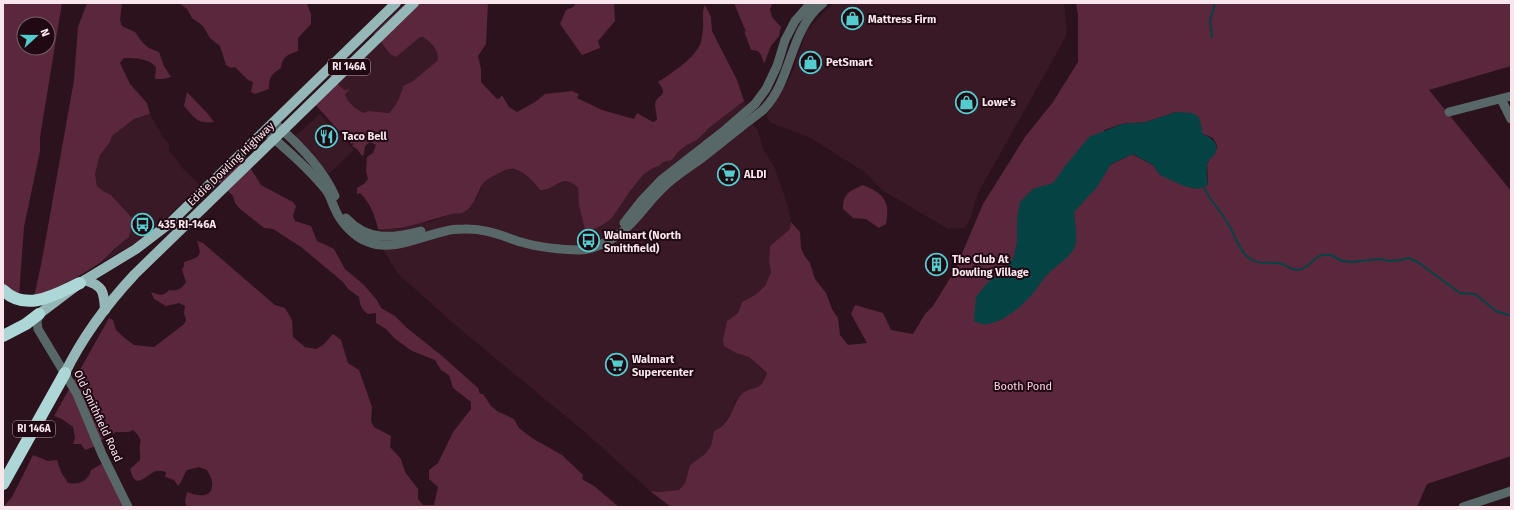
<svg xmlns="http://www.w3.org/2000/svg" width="1514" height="510" viewBox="0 0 1514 510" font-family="'Fira Sans',sans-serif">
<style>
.built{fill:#381925}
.green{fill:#5a273c;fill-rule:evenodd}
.water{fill:#034343}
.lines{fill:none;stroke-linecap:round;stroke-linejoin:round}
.stream{stroke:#034343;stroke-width:2}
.minor{stroke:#586868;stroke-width:9}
.major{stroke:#95b7b7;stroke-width:10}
.highway{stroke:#add6d6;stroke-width:12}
.labels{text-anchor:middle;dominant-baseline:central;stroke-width:4;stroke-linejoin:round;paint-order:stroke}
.shield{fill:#200913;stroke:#b7a4ab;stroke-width:1}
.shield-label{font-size:10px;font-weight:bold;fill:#f8e6ec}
.poi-label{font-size:11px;font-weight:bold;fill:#f8e6ec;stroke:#200913;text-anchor:start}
.street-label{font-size:11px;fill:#f8e6ec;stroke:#200913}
.park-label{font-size:11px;fill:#fbd1e0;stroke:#200913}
</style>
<rect width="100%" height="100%" fill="#2b121c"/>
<g class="built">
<polygon points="834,3 1064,3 1067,32 1064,40 977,195 972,215 965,228 948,229 882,190 866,173 811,138 771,123 766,116 791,76 807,30"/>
<polygon points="420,37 423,37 427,39 438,54 439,57 437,61 413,81 403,86 400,98 396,105 389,113 369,111 363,113 350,103 346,98 345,94 349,89 344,90 334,80 379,40 390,54"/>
<polygon points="744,101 753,124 758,131 764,151 774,166 788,206 791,222 790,229 770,246 769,262 771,272 765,286 755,295 742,302 738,313 727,321 736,353 749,357 767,374 764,383 758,388 752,389 735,401 732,411 724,424 714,431 711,446 705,454 690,465 685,483 679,490 658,492 650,491 586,433 461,330 398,274 380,245 377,231 378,229 398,229 411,225 432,221 451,214 464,212 477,198 483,183 491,177 507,170 514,169 521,172 545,191 555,185 568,181 572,182 578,188 578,196 585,230 612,218 630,191 644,174 653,168 659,166 663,162 672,160 679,151 687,145 697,140 709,128"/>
<polygon points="150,114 163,137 169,143 169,151 174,156 183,169 200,185 154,230 141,240 99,264 115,250 120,243 129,237 133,219 111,195 103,191 97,186 95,173 100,155 110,142 112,136 134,119"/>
<polygon points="320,114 354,150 329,174 295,136"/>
</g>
<g class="green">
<path d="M3,3H62L40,137V151L24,227L19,296L3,284ZM24,24H48V48H24Z"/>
<path d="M87,3H122L120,20L122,26L135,32L142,42L149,48L159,52L164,66L171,77L163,79H155L156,67C148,58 135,58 124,58L120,63L130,84L147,103L150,114L134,119L112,136L110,142L100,155L95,174L97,186L103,191L111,195L133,219L129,237C117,245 109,256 98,264C81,276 61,285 42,295L34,297L42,260L74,80L78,27Z"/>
<path d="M179,3H308L307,4L311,14V24L298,38V51C288,54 282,57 281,68C271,75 269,77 269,89L255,94L251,92L253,82L248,80L235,67L231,68L226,65L220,46L210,38L203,26L192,18L187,9Z"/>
<path d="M406,3H488L486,44L478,56L481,69V82L497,99L500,98L502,95L509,107L517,112L535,102L545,94L572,91L579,94L577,98L602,110L634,119L637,113L653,122L657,120C657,115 655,109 655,104C657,93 670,97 658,82C673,72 691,61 700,45C702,40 702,34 703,29C704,20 701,14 705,5L711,17L712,31L737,80L744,101L709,128L697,140L687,145L679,151L672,160L663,162L659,166L653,168L644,174L630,191L612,218L604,224L594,229L585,230L579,205L578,188C561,171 555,192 540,190C535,183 524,171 514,169C508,168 502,172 497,174C492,177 485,180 482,185C477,193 474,207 464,212C461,214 456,213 452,214C427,220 404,231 378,229C375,215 370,203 360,193L357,194V188L365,183L368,179L366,171L367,157L373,153L376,145L370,142L365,146L364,154L362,156L357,149L352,146L354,143L351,144C348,137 347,131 339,131L312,101L334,80L344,90L350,89L345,94C347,103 356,108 363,113L369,111L389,113C397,104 400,98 403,86L413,81L437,61C441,53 430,41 423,37H420L396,57L390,54L374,33Z"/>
<polygon points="576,3 614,3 615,21 598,41 600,48 582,55 560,24 566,10 573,7"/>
<path d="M734,3H773L770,9L772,17L781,27L779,36L771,46L764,64C762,56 761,50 751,50L744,31L746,32Z"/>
<path d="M1076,3H1511V66L1429,90L1511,191V456L1427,484L1417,507H671L650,491L658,492L679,490L685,483L690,465L705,454L711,446L714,431C717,429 722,427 724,424C733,415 733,403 742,394C754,384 760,394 767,373L749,357L736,353L724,346L723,340L727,321L738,313L742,302L755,295L765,286L771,272L769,262L770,246L790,229L791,222L800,232L801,248L804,255L810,263L815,279L826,293L832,309L838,318L840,335L848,345L867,343L851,314L855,305L883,313L891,330L913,334L925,314L933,306L955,270L983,204L1025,137L1053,102L1078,62V15ZM1176,112L1203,134L1213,138L1217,146L1216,150L1209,160L1207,165L1208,185L1160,175L1153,165L1132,154L1110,165L1104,130L1122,124L1146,122Z"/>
<path d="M187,92L208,114L214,122C196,124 195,118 184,106Z"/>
<path d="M241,153L261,185L293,202L296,206L293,216L295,221L311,226L317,241L334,249L345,269L364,285L377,300L381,308L395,316L407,328L441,355L478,388L480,394H483L491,406L497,411L514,419L519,428L532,438L562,455L583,475L582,479L594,486L619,507H187L185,502L187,492C195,495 212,500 212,485C213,480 209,474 207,470L199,467L187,470C183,476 183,480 178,486L174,480L165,477L166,472C152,467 150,478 137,481L133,478L130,469L140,460C141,453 138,448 141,441L138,435L133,430L129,432H116L97,442L96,446L85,450L81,444H73L75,438L73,427L62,419L54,416L109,318L113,320L116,330L126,339L134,345L154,347L184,324L186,320L184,313L185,306L179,303L166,306L154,299L151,292C159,295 163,297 169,290C177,291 182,289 186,282L182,270L184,266V262C199,257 203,257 197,241L203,243L275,305L285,308L292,320L293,337L305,347L316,349L323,345L333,334L341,340L348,363L359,370L372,407L371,421L374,427L391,436L390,447L401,459L405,472L418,489V499L423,505H434L438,487L429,479V470L438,463L453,432L471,409V402L453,388L449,375L441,370L435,360L412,351L394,338L386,329L376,323V313L368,314C361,309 360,305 359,297L348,289L343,282L301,247L273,229L264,228L239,208L235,203L233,196L215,178Z"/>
<path d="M863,185C883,193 891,201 886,224L879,228L866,219L853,218L843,209C843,193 850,191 863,185Z"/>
<path d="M33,455L48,461L57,460L61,472L68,483C78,485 89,481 91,470L105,462L128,507H3L12,497Z"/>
</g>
<path class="water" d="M1176,112L1192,113L1199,117L1203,134C1212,138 1221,145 1214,155C1213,157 1210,158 1209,160C1205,166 1207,178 1208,185L1197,189L1184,186L1160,175L1153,165L1133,154L1111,164L1097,187L1074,212C1075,223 1078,236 1075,246C1072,256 1056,266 1049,273C1043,278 1039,286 1034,292C1024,305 1000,326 983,324C980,324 977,322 974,321L976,297L989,281L1006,269L1014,256L1017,241V220L1020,202L1033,189L1053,183L1066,165L1089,137L1122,124L1146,122Z"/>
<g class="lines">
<g class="stream">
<polyline points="1212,37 1210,21 1215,3"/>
<polyline points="1203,187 1209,196"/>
<path d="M1209,197C1216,206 1224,216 1230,227C1236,238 1240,253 1252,260C1261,265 1272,261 1282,264C1288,265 1291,271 1298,270C1312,268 1314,252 1330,255"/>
<polyline points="1331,255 1342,261 1351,262 1380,259 1389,261 1401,260 1409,258 1419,263 1460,293 1475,294 1496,311 1511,316"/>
</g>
<g class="minor">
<polyline points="1501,99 1511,119"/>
<polyline points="1449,112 1511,96"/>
<path d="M273,122C298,143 322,167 335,196"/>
<path d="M265,131C286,149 308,168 326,190C330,195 332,203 335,209C340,222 355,238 368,242C393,252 421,236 446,231C452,229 458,229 464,229C485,228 502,236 521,242C537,247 562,250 579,250C589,250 601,245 610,240C634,227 647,201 667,184C678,174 691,166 702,158C715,148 727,138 740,128C747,122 756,116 763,110C793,80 788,31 823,3"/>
<path d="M346,218C368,242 393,238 421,231"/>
<polyline points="624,223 642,200 661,180 725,130 755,104 766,89 777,66 785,40 795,21 811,3"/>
<polyline points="39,314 37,322 38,329 77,394 102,454 128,507"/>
<polyline points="1463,507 1511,491"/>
</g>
<g class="major">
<path d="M85,280C103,286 104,291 105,310"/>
<polyline points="39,314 80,283 136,249 170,223 396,3"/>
<path d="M65,373C83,336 107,304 135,274L414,3"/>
</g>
<g class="highway">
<path d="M3,290C27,313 56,294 80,283"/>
<polyline points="3,336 26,324 39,314"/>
<polyline points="3,484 65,373"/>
</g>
</g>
<defs>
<symbol id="shop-ring" viewBox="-11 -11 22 22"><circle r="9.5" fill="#200913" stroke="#52cdce" stroke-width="1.5"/><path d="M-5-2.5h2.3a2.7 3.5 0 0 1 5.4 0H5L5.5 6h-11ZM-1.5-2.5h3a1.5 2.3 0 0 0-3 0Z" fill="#52cdce"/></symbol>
<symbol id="restaurant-ring" viewBox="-11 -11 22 22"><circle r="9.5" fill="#200913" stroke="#52cdce" stroke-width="1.5"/><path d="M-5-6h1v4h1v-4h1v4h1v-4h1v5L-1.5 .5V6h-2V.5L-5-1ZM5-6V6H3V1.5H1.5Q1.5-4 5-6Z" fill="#52cdce"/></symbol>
<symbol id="supermarket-ring" viewBox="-11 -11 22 22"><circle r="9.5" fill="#200913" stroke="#52cdce" stroke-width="1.5"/><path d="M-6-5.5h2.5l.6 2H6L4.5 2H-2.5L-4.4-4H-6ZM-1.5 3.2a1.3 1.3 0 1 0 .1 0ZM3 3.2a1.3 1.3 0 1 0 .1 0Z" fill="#52cdce"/></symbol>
<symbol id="bus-ring" viewBox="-11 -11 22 22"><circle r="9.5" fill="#200913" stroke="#52cdce" stroke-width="1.5"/><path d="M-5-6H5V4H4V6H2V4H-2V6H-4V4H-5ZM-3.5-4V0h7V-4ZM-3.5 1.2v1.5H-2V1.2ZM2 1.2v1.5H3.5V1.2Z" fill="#52cdce"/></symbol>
<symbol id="building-ring" viewBox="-11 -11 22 22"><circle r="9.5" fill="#200913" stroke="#52cdce" stroke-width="1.5"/><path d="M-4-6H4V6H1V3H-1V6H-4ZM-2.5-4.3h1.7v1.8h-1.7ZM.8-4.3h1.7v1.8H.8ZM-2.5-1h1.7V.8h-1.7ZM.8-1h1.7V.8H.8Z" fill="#52cdce"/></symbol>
</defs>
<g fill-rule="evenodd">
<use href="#shop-ring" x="840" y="6" width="25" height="25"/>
<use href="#shop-ring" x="798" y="50" width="25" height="25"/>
<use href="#shop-ring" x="954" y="90" width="25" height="25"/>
<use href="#restaurant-ring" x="314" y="124" width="25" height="25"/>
<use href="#supermarket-ring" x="716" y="162" width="25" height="25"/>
<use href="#bus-ring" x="130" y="212" width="25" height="25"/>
<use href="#bus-ring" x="576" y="228" width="25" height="25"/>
<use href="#building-ring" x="924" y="252" width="25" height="25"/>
<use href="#supermarket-ring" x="604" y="352" width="25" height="25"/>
</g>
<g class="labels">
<g class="shield">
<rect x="328" y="59" width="42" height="16" rx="3"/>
<rect x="13" y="421" width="42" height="16" rx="3"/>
</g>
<g class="shield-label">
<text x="349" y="67">RI 146A</text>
<text x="34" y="429">RI 146A</text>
</g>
<g class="poi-label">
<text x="868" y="19">Mattress Firm</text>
<text x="826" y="62">PetSmart</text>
<text x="982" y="102">Lowe's</text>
<text x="342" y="136">Taco Bell</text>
<text x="744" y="174">ALDI</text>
<text x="158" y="224">435 RI-146A</text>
<text x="604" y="235">Walmart (North<tspan x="604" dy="13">Smithfield)</tspan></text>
<text x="952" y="259">The Club At<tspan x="952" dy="13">Dowling Village</tspan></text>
<text x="632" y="359">Walmart<tspan x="632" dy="13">Supercenter</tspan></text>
</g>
<g class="street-label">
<text transform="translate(231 164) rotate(-44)">Eddie Dowling Highway</text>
<text transform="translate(98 416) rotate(65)">Old Smithfield Road</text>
</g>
<g class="park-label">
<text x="1023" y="386">Booth Pond</text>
</g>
</g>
<rect width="1514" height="510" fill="none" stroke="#f8e6ec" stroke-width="8"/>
<g transform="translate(36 36) rotate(69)"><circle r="19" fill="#200913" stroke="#76616a"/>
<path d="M0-3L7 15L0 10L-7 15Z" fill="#52cdce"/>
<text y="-6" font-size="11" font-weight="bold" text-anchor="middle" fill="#f8e6ec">N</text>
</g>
</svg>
